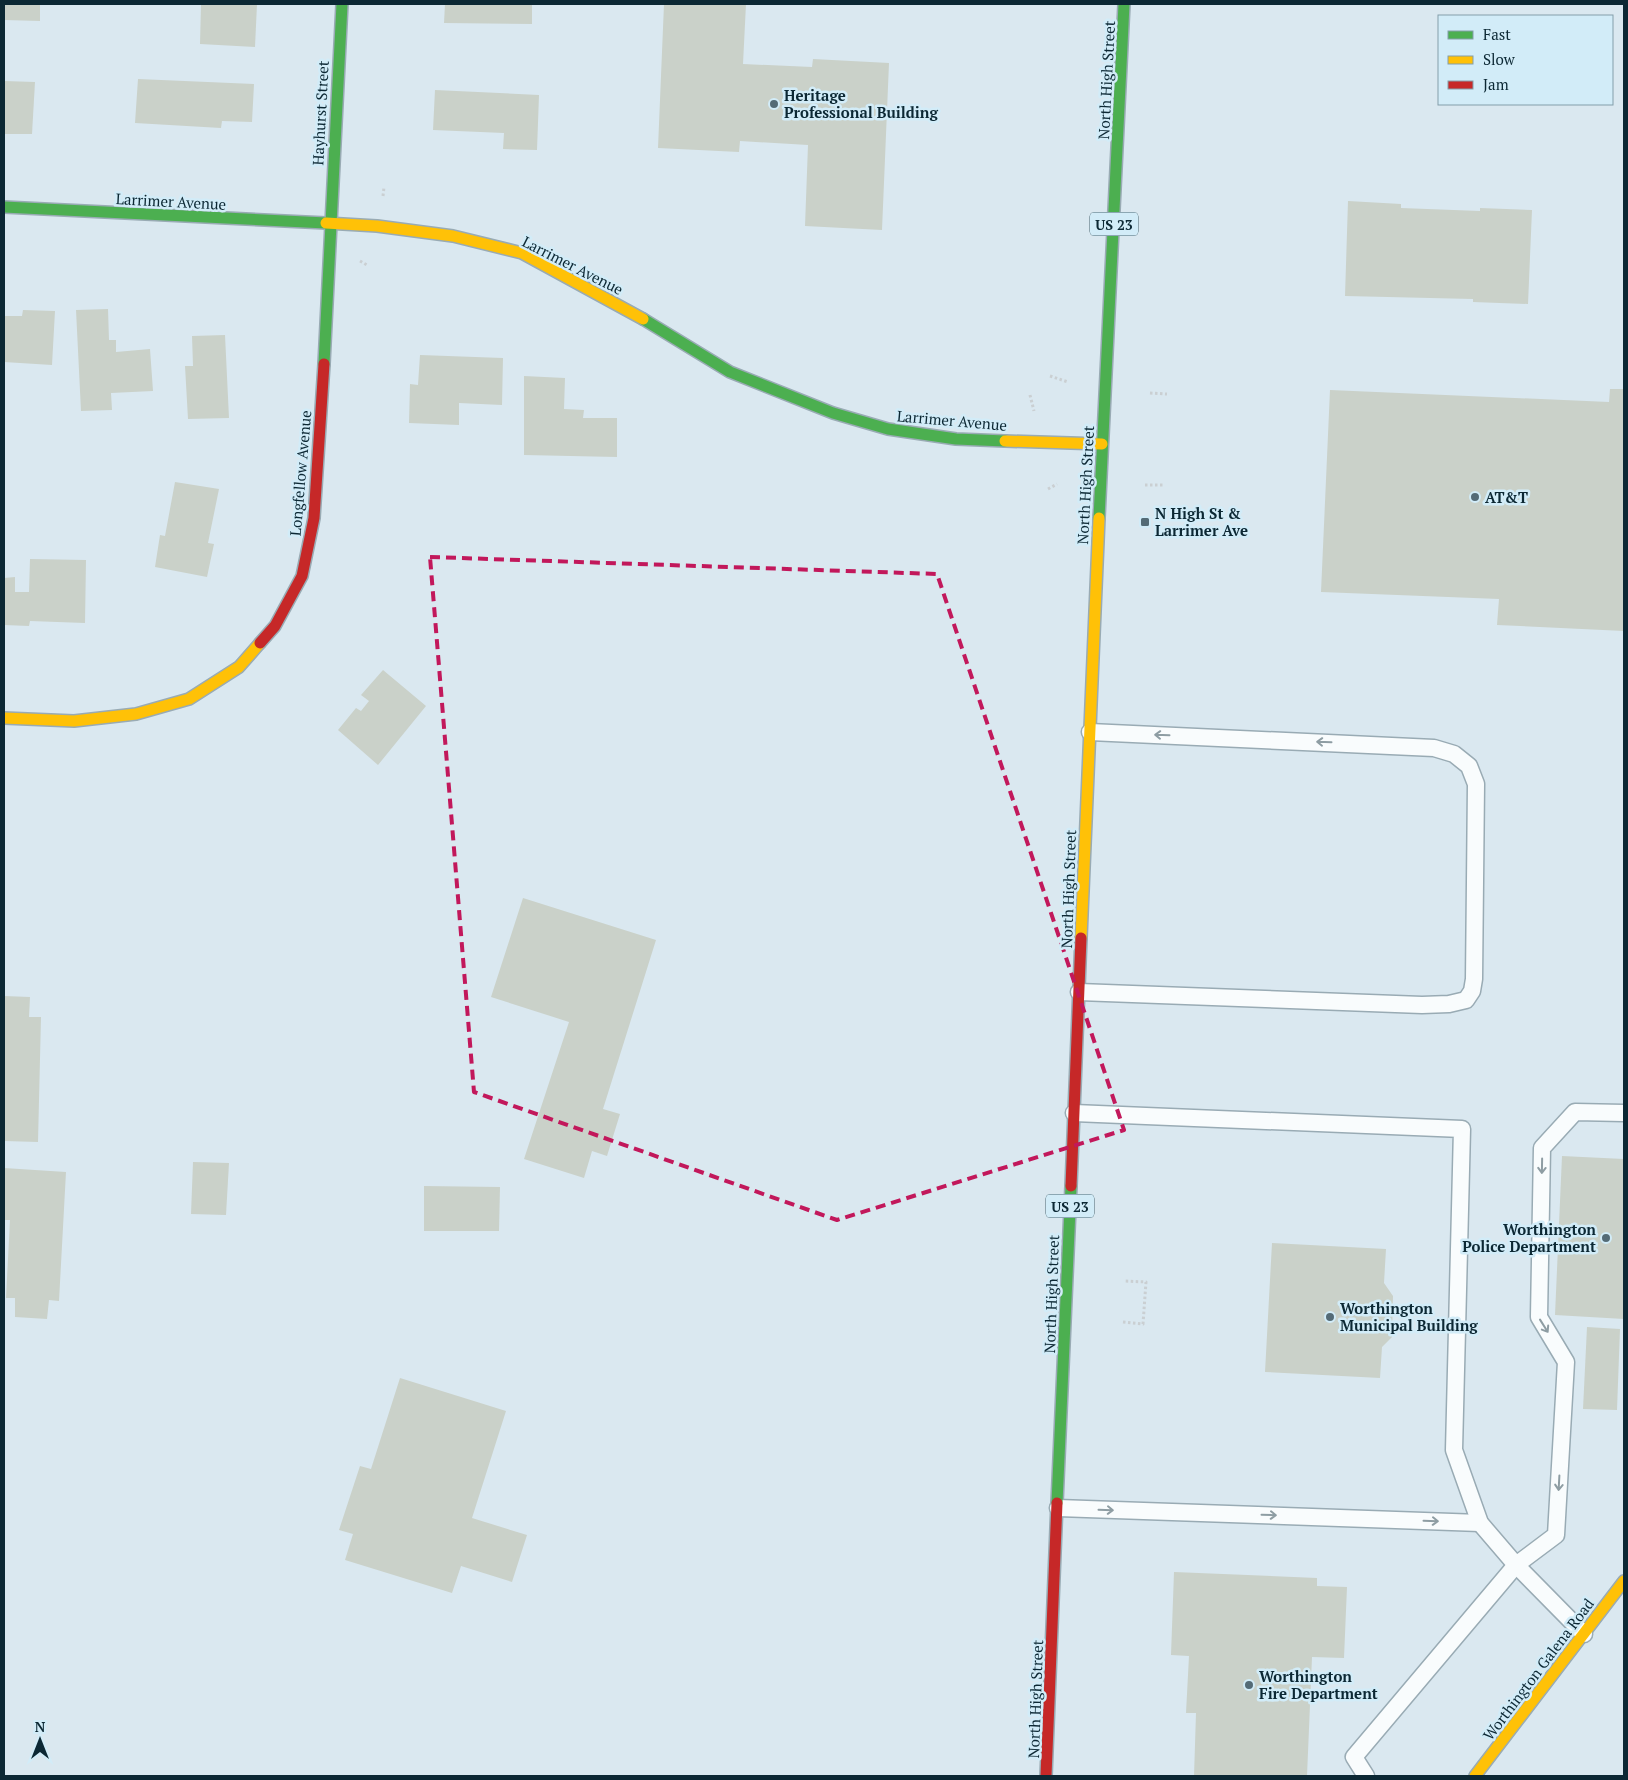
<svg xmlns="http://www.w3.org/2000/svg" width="1628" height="1780" viewBox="0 0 1628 1780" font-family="'PT Serif',serif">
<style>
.building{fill:#cad1c9}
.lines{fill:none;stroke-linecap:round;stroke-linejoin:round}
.lane-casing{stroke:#99abb4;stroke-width:19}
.fast-casing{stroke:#99abb4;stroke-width:14}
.slow-casing{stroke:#99abb4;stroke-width:14}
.jam-casing{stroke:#99abb4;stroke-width:14}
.path{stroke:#cacfd2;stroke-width:3;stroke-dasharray:2.5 2.5;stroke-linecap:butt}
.lane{stroke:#f9fcfd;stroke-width:16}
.fast{stroke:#4caf50;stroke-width:11}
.slow{stroke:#ffc107;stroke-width:11}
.jam{stroke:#c62828;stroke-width:11}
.oneway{stroke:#8e9da3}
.marked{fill:none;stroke:#c2185b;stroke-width:4;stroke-dasharray:10 6;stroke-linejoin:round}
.poi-dot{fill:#546b76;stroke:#d2ecf8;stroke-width:2}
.labels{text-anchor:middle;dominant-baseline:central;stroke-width:5;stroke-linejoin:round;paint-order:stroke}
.shield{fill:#d2ecf8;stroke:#47636f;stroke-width:1}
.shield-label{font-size:14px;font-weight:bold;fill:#0c2834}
.street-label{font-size:15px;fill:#0c2834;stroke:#d2ecf8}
.poi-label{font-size:15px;font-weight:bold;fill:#0c2834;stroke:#d2ecf8;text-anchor:start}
</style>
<rect width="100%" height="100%" fill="#dae8f0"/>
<g class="building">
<polygon points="4,4 40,4 40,21 4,20"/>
<polygon points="201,4 257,4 255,47 200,44"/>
<polygon points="445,4 532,4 532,24 444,23"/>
<polygon points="664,4 746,4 743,64 812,67 813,59 889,63 882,230 805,226 808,145 740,141 739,152 658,148"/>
<polygon points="138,79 254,84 252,122 222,121 221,128 135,123"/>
<polygon points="4,81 35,82 32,134 4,134"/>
<polygon points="435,90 539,95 537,150 503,149 504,133 433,130"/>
<polygon points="1348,201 1401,204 1401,208 1480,211 1480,208 1532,210 1528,304 1473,302 1473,299 1345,296"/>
<polygon points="108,309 109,340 116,340 116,352 150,349 153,391 111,393 112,410 81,411 76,310"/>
<polygon points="23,310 55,311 52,365 4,362 4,316 22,316"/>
<polygon points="225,335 229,418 188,419 185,366 193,366 192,336"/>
<polygon points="420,355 503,358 502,405 459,403 459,425 409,423 410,384 418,385"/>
<polygon points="524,376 565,378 564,409 584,410 583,418 617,418 617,457 524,455"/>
<polygon points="1610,389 1624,389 1624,631 1497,625 1499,599 1321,592 1330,390 1609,402"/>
<polygon points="175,482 219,489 208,543 214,544 207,577 155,567 160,535 165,536"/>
<polygon points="30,559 86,560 85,623 30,621 29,626 4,625 4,578 15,577 15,592 29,592"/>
<polygon points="383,670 426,706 378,765 338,730 356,708 361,711 369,701 361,695"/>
<polygon points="523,898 656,940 603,1109 620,1114 607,1156 592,1151 584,1178 524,1159 569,1022 491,997"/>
<polygon points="4,996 30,997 29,1017 41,1017 38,1142 4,1141"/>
<polygon points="1562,1156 1624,1159 1624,1319 1555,1315"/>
<polygon points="193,1162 229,1163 226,1215 191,1214"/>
<polygon points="4,1168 66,1172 59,1301 49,1300 47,1319 15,1317 15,1298 6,1298 10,1220 4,1220"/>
<polygon points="424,1186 500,1187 499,1231 424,1231"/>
<polygon points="1272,1243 1386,1249 1384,1283 1393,1296 1392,1337 1382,1347 1380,1378 1265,1372"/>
<polygon points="1587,1327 1620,1329 1617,1410 1583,1409"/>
<polygon points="400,1378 506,1411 472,1518 527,1535 512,1582 461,1566 452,1593 345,1560 353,1534 339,1530 360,1466 371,1469"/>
<polygon points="1174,1572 1317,1578 1317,1586 1347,1587 1344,1658 1312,1657 1307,1776 1194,1776 1196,1713 1186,1713 1189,1656 1171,1655"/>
</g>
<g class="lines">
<defs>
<g id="lane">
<polyline points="1079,992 1422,1005 1449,1004 1466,1000 1472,991 1474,979 1476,784 1469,766 1454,754 1434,748 1090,732"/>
<polyline points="1074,1113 1462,1129 1454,1450 1480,1523 1516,1565 1584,1634"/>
<polyline points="1058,1508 1480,1523"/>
<polyline points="1366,1776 1354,1757 1516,1565 1556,1535 1566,1362 1539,1317 1542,1148 1575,1112 1624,1113"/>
</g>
<g id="fast">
<polyline points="4,207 326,223"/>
<polyline points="643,319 730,372 833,413 888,429 956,439 1005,441"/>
<polyline points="324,364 342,4"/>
<polyline points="1099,518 1124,4"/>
<polyline points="1057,1503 1071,1186"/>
</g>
<g id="slow">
<polyline points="326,223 377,226 453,236 522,253 643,319"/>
<polyline points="1005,441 1102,444"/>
<polyline points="4,718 74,721 136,714 189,699 239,667 260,643"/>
<polyline points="1081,938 1099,518"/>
<polyline points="1475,1776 1624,1581"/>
</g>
<g id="jam">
<polyline points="260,643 275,626 302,576 314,518 324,364"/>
<polyline points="1071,1186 1081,938"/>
<polyline points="1046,1776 1057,1503"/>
</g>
</defs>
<use href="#lane" class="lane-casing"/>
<use href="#fast" class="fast-casing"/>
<use href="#slow" class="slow-casing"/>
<use href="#jam" class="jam-casing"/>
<g class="path">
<polyline points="383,196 384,187"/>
<polyline points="360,261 367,265"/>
<polyline points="1050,376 1068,382"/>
<polyline points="1150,393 1167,394"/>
<polyline points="1030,395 1034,411"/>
<polyline points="1145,485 1163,485"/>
<polyline points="1048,489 1057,484"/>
<polyline points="1123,1322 1143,1324 1146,1282 1125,1281"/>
</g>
<use href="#lane" class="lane"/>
<use href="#fast" class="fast"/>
<use href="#slow" class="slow"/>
<use href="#jam" class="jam"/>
</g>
<defs><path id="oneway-shaft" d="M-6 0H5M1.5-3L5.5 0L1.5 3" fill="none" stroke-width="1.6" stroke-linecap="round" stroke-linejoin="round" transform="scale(1.25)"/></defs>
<g class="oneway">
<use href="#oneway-shaft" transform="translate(1162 735) rotate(-178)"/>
<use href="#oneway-shaft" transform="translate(1324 742) rotate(-178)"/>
<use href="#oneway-shaft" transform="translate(1542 1166) rotate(91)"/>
<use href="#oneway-shaft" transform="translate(1544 1326) rotate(58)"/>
<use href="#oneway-shaft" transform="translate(1559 1483) rotate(93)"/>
<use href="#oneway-shaft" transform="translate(1106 1510) rotate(2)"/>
<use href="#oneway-shaft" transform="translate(1269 1515) rotate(2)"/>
<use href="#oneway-shaft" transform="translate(1431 1521) rotate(2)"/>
</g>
<path class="marked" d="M430,557L937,574L1124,1130L837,1220L474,1092Z"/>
<g class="poi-dot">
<circle cx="774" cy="104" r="5"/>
<circle cx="1475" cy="497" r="5"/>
<rect x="1140" y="517" width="10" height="10" rx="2.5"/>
<circle cx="1606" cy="1238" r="5"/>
<circle cx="1330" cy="1317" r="5"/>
<circle cx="1249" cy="1685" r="5"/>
</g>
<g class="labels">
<g class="shield">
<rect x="1090" y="212.5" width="48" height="23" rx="4"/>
<rect x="1046" y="1194.5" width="48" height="23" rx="4"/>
</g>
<g class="shield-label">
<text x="1114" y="224">US 23</text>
<text x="1070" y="1206">US 23</text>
</g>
<g class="street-label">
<text transform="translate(1106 80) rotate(-87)">North High Street</text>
<text transform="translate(320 113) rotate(-87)">Hayhurst Street</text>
<text transform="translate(171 201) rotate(3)">Larrimer Avenue</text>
<text transform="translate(573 265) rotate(27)">Larrimer Avenue</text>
<text transform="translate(952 420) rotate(5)">Larrimer Avenue</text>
<text transform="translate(300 473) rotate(-85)">Longfellow Avenue</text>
<text transform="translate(1085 485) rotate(-87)">North High Street</text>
<text transform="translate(1068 889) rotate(-88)">North High Street</text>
<text transform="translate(1051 1294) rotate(-88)">North High Street</text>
<text transform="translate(1538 1669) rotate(-53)">Worthington Galena Road</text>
<text transform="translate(1035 1699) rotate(-88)">North High Street</text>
</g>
<g class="poi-label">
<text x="784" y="95">Heritage<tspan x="784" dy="17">Professional Building</tspan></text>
<text x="1485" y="497">AT&amp;T</text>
<text x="1155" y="513">N High St &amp;<tspan x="1155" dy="17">Larrimer Ave</tspan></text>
<text x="1596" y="1229" text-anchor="end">Worthington<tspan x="1596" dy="17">Police Department</tspan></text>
<text x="1340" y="1308">Worthington<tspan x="1340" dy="17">Municipal Building</tspan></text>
<text x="1259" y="1676">Worthington<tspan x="1259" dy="17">Fire Department</tspan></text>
</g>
</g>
<rect width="1628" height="1780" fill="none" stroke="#0c2834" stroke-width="10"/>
<rect x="1438" y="15" width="175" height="90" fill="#d2ecf8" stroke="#839eaa"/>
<rect x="1448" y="31" width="25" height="8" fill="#4caf50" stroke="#839eaa"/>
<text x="1483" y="40" font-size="15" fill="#0c2834">Fast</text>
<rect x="1448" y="56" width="25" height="8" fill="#ffc107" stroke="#839eaa"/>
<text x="1483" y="65" font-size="15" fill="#0c2834">Slow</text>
<rect x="1448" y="81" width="25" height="8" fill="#c62828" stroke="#839eaa"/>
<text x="1483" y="90" font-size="15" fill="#0c2834">Jam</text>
<g transform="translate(40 1740)" stroke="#d2ecf8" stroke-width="4" paint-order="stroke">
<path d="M0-4L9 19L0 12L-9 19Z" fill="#0c2834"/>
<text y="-8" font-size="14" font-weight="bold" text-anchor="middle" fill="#0c2834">N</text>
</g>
</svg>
